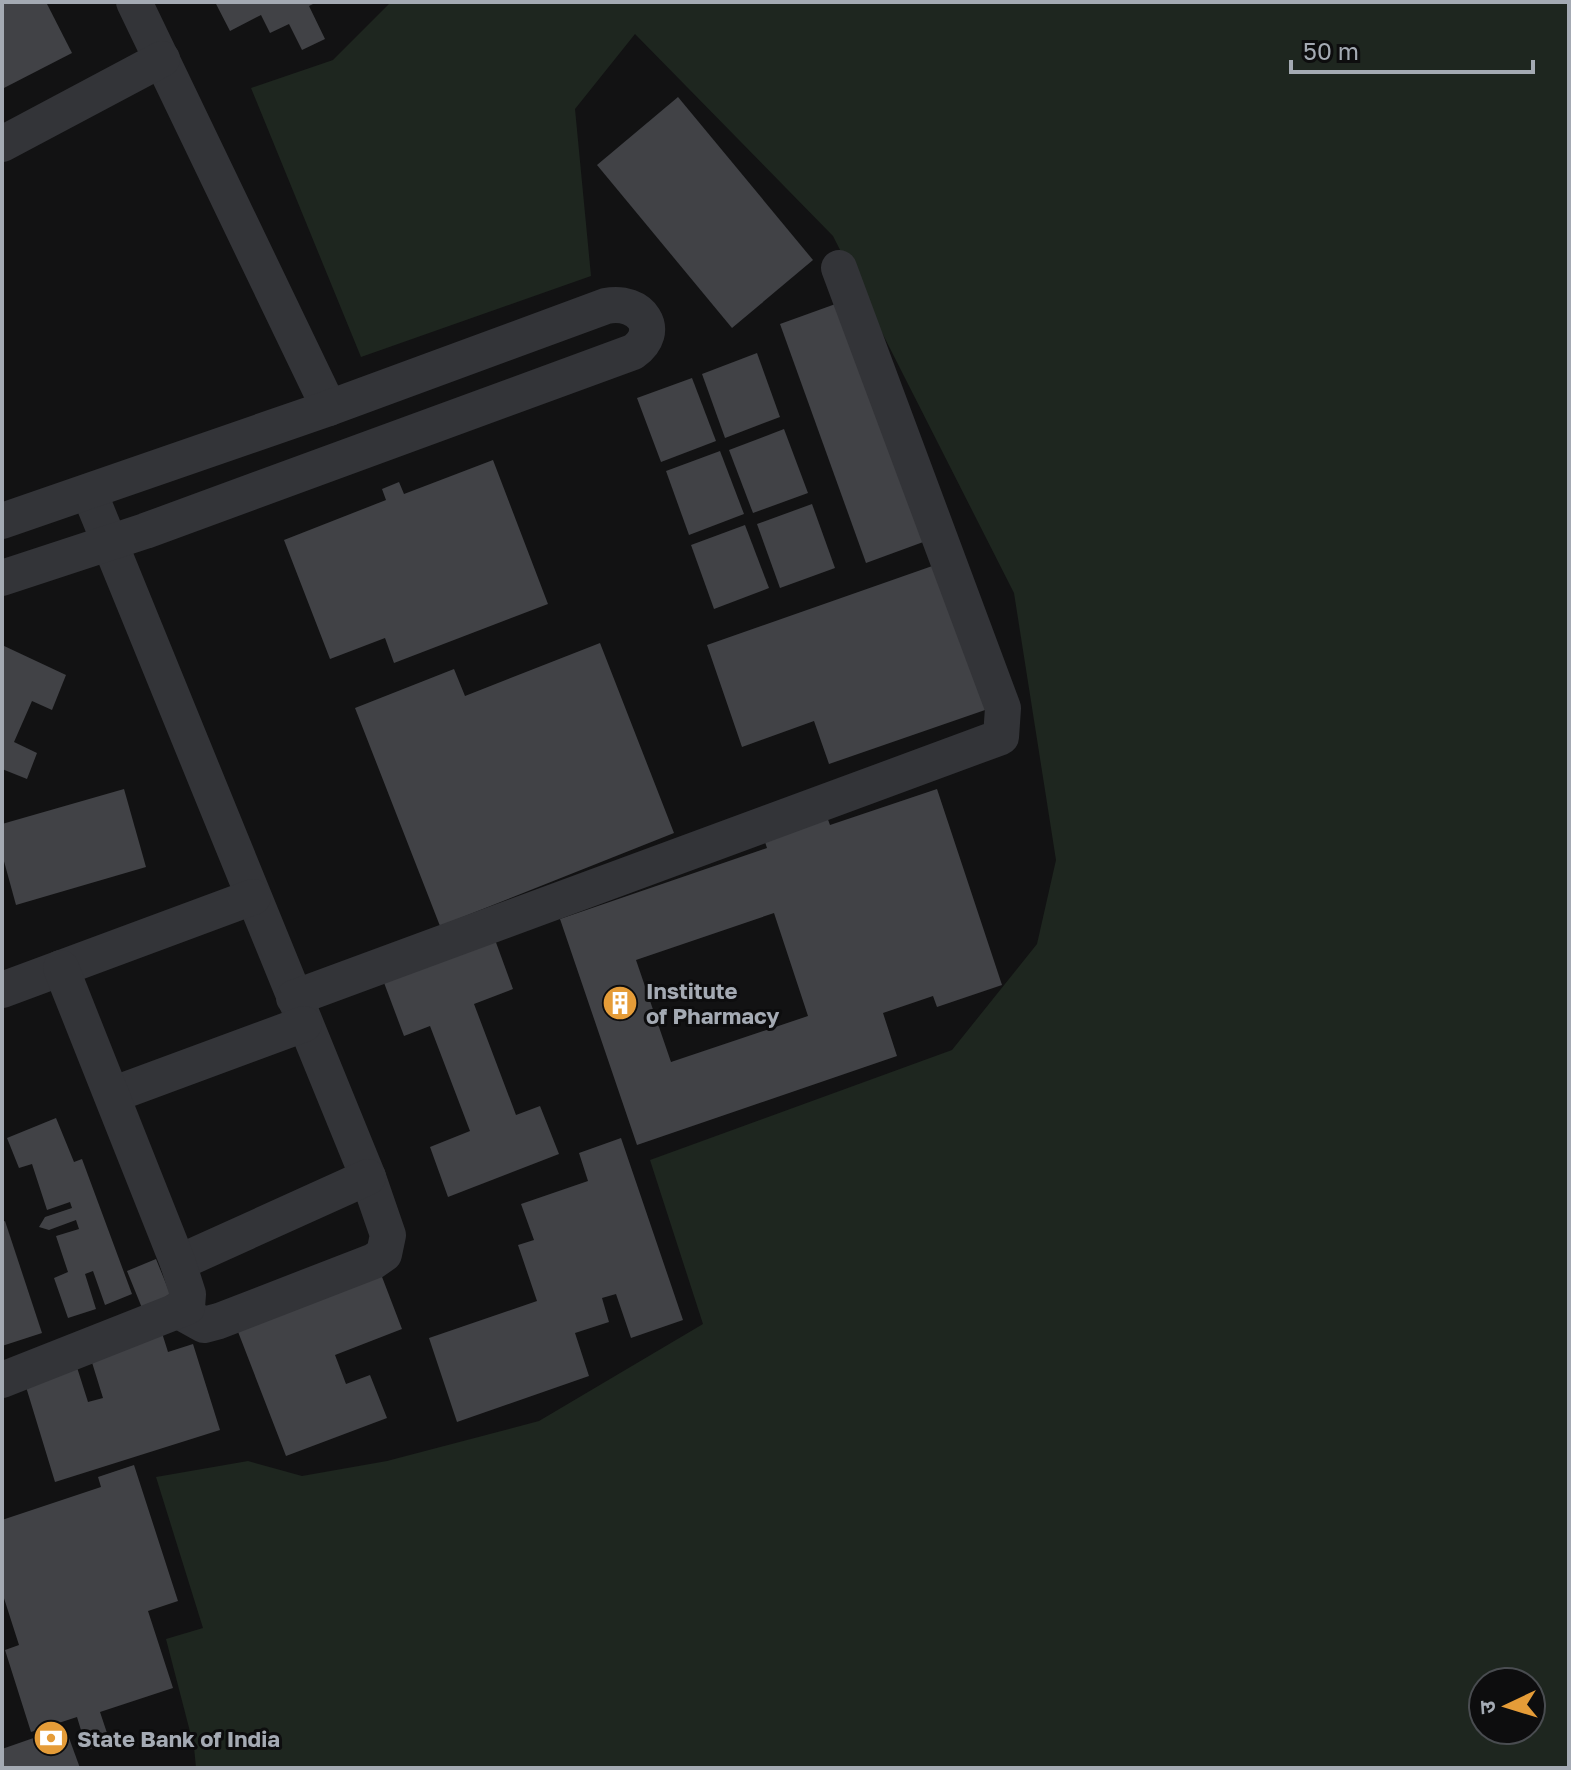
<svg xmlns="http://www.w3.org/2000/svg" width="1571" height="1770" viewBox="0 0 1571 1770" font-family="'Golos Text','Noto Sans Devanagari',sans-serif">
<style>
.green{fill:#1e261f;fill-rule:evenodd}
.building{fill:#414246;fill-rule:evenodd}
.lines{fill:none;stroke-linecap:round;stroke-linejoin:round}
.minor{stroke:#333438;stroke-width:36}
.labels{text-anchor:middle;dominant-baseline:central;stroke-width:6;stroke-linejoin:round;paint-order:stroke}
.poi-label{font-size:22px;font-weight:bold;fill:#a4aab3;stroke:#0d0d0e;text-anchor:start}
</style>
<rect width="100%" height="100%" fill="#121213"/>
<path class="green" d="M391,2H1569V1768H196L194,1747L166,1639L203,1628L156,1477L248,1461L302,1476L387,1461L539,1421L703,1324L650,1160L952,1050L1037,944L1056,860L1014,593L833,236L635,34L575,109L591,276L361,357L251,88L333,60ZM1483,1682H1531V1730H1483Z"/>
<g class="building">
<polygon points="2,2 46,2 72,53 2,89"/>
<polygon points="215,2 317,2 309,6 325,39 302,50 289,24 270,33 261,15 230,31"/>
<polygon points="678,97 813,260 732,328 597,165"/>
<polygon points="841,302 926,541 866,563 780,324"/>
<polygon points="757,353 780,417 725,438 702,374"/>
<polygon points="692,378 716,441 661,462 637,398"/>
<polygon points="784,429 808,493 753,513 729,450"/>
<polygon points="720,451 744,514 689,535 666,471"/>
<polygon points="493,460 548,604 394,663 385,638 330,659 284,540 386,500 382,489 399,482 404,494"/>
<polygon points="812,504 835,568 780,588 757,524"/>
<polygon points="745,525 769,588 714,609 691,545"/>
<polygon points="938,564 988,709 829,764 814,721 742,747 707,645"/>
<polygon points="600,643 674,833 440,926 355,708 454,669 465,696"/>
<polygon points="2,645 66,675 52,710 32,701 14,742 37,753 27,779 2,769"/>
<polygon points="124,789 146,867 16,905 2,854 2,824"/>
<path d="M937,789L1002,985L937,1007L933,996L883,1013L897,1056L637,1145L560,919L767,848L763,836L826,814L830,825ZM774,913L808,1016L671,1062L636,960Z"/>
<polygon points="494,937 513,989 474,1004 516,1115 540,1106 559,1154 448,1197 430,1147 470,1131 430,1026 404,1036 383,980"/>
<polygon points="56,1118 74,1162 82,1159 132,1294 105,1305 93,1271 85,1274 96,1309 68,1318 54,1278 68,1272 56,1236 79,1229 76,1220 49,1230 39,1227 45,1217 72,1208 70,1202 47,1210 32,1164 19,1168 7,1138"/>
<polygon points="621,1138 683,1320 631,1338 616,1294 602,1298 609,1322 575,1333 589,1376 457,1422 429,1338 537,1301 518,1245 534,1240 521,1204 588,1181 579,1153"/>
<polygon points="5,1221 42,1333 2,1346 2,1222"/>
<polygon points="156,1259 171,1296 142,1308 127,1271"/>
<polygon points="379,1269 402,1329 335,1355 346,1384 370,1375 387,1418 286,1456 235,1324"/>
<polygon points="162,1333 168,1352 193,1344 220,1430 55,1482 23,1377 75,1361 88,1402 103,1398 90,1356"/>
<polygon points="134,1465 178,1601 148,1611 173,1688 100,1712 110,1742 87,1750 77,1717 31,1732 5,1650 19,1645 2,1592 2,1520 101,1487 98,1477"/>
<polygon points="65,1727 80,1768 2,1768 2,1749"/>
</g>
<g class="lines">
<g class="minor">
<polyline points="134,2 329,408"/>
<polyline points="2,144 162,59"/>
<polyline points="89,492 368,1177 388,1235 384,1254 374,1261 219,1321 204,1325 177,1310"/>
<path d="M2,521L329,408L606,306C641,299 663,331 633,352L145,531L2,578"/>
<polyline points="2,990 253,897"/>
<polyline points="294,998 1001,737 1003,708 839,268"/>
<polyline points="112,1095 304,1024"/>
<polyline points="178,1263 368,1177"/>
<polyline points="2,1380 187,1307 188,1294 178,1263 61,968"/>
</g>
</g>
<defs>
<symbol id="building-disc" viewBox="-11 -11 22 22"><circle r="9.5" fill="#e59c38" stroke="#0d0d0e"/><path d="M-4-6H4V6H1V3H-1V6H-4ZM-2.5-4.3h1.7v1.8h-1.7ZM.8-4.3h1.7v1.8H.8ZM-2.5-1h1.7V.8h-1.7ZM.8-1h1.7V.8H.8Z" fill="#fff"/></symbol>
<symbol id="bank-disc" viewBox="-11 -11 22 22"><circle r="9.5" fill="#e59c38" stroke="#0d0d0e"/><path d="M-6-4H6V4H-6ZM0-2.3a2.3 2.3 0 1 0 0 4.6a2.3 2.3 0 1 0 0-4.6Z" fill="#fff"/></symbol>
</defs>
<g fill-rule="evenodd">
<use href="#building-disc" x="600" y="983" width="40" height="40"/>
<use href="#bank-disc" x="31" y="1718" width="40" height="40"/>
</g>
<g class="labels">
<g class="poi-label">
<text x="646" y="990">Institute<tspan x="646" dy="25">of Pharmacy</tspan></text>
<text x="77" y="1738">State Bank of India</text>
</g>
</g>
<rect width="1571" height="1770" fill="none" stroke="#a4aab3" stroke-width="8"/>
<g transform="translate(1507 1706) rotate(266)"><circle r="38" fill="#0d0d0e" stroke="#494c50" stroke-width="2"/>
<path d="M0-6L14 30L0 20L-14 30Z" fill="#e59c38"/>
<text y="-12" font-size="22" font-weight="bold" text-anchor="middle" fill="#a4aab3">उ</text>
</g>
<path d="M1291 60v12h242v-12" fill="none" stroke="#a4aab3" stroke-width="4"/>
<text x="1303" y="60" font-size="24" fill="#a4aab3" stroke="#0d0d0e" stroke-width="6" paint-order="stroke">50 m</text>
</svg>
